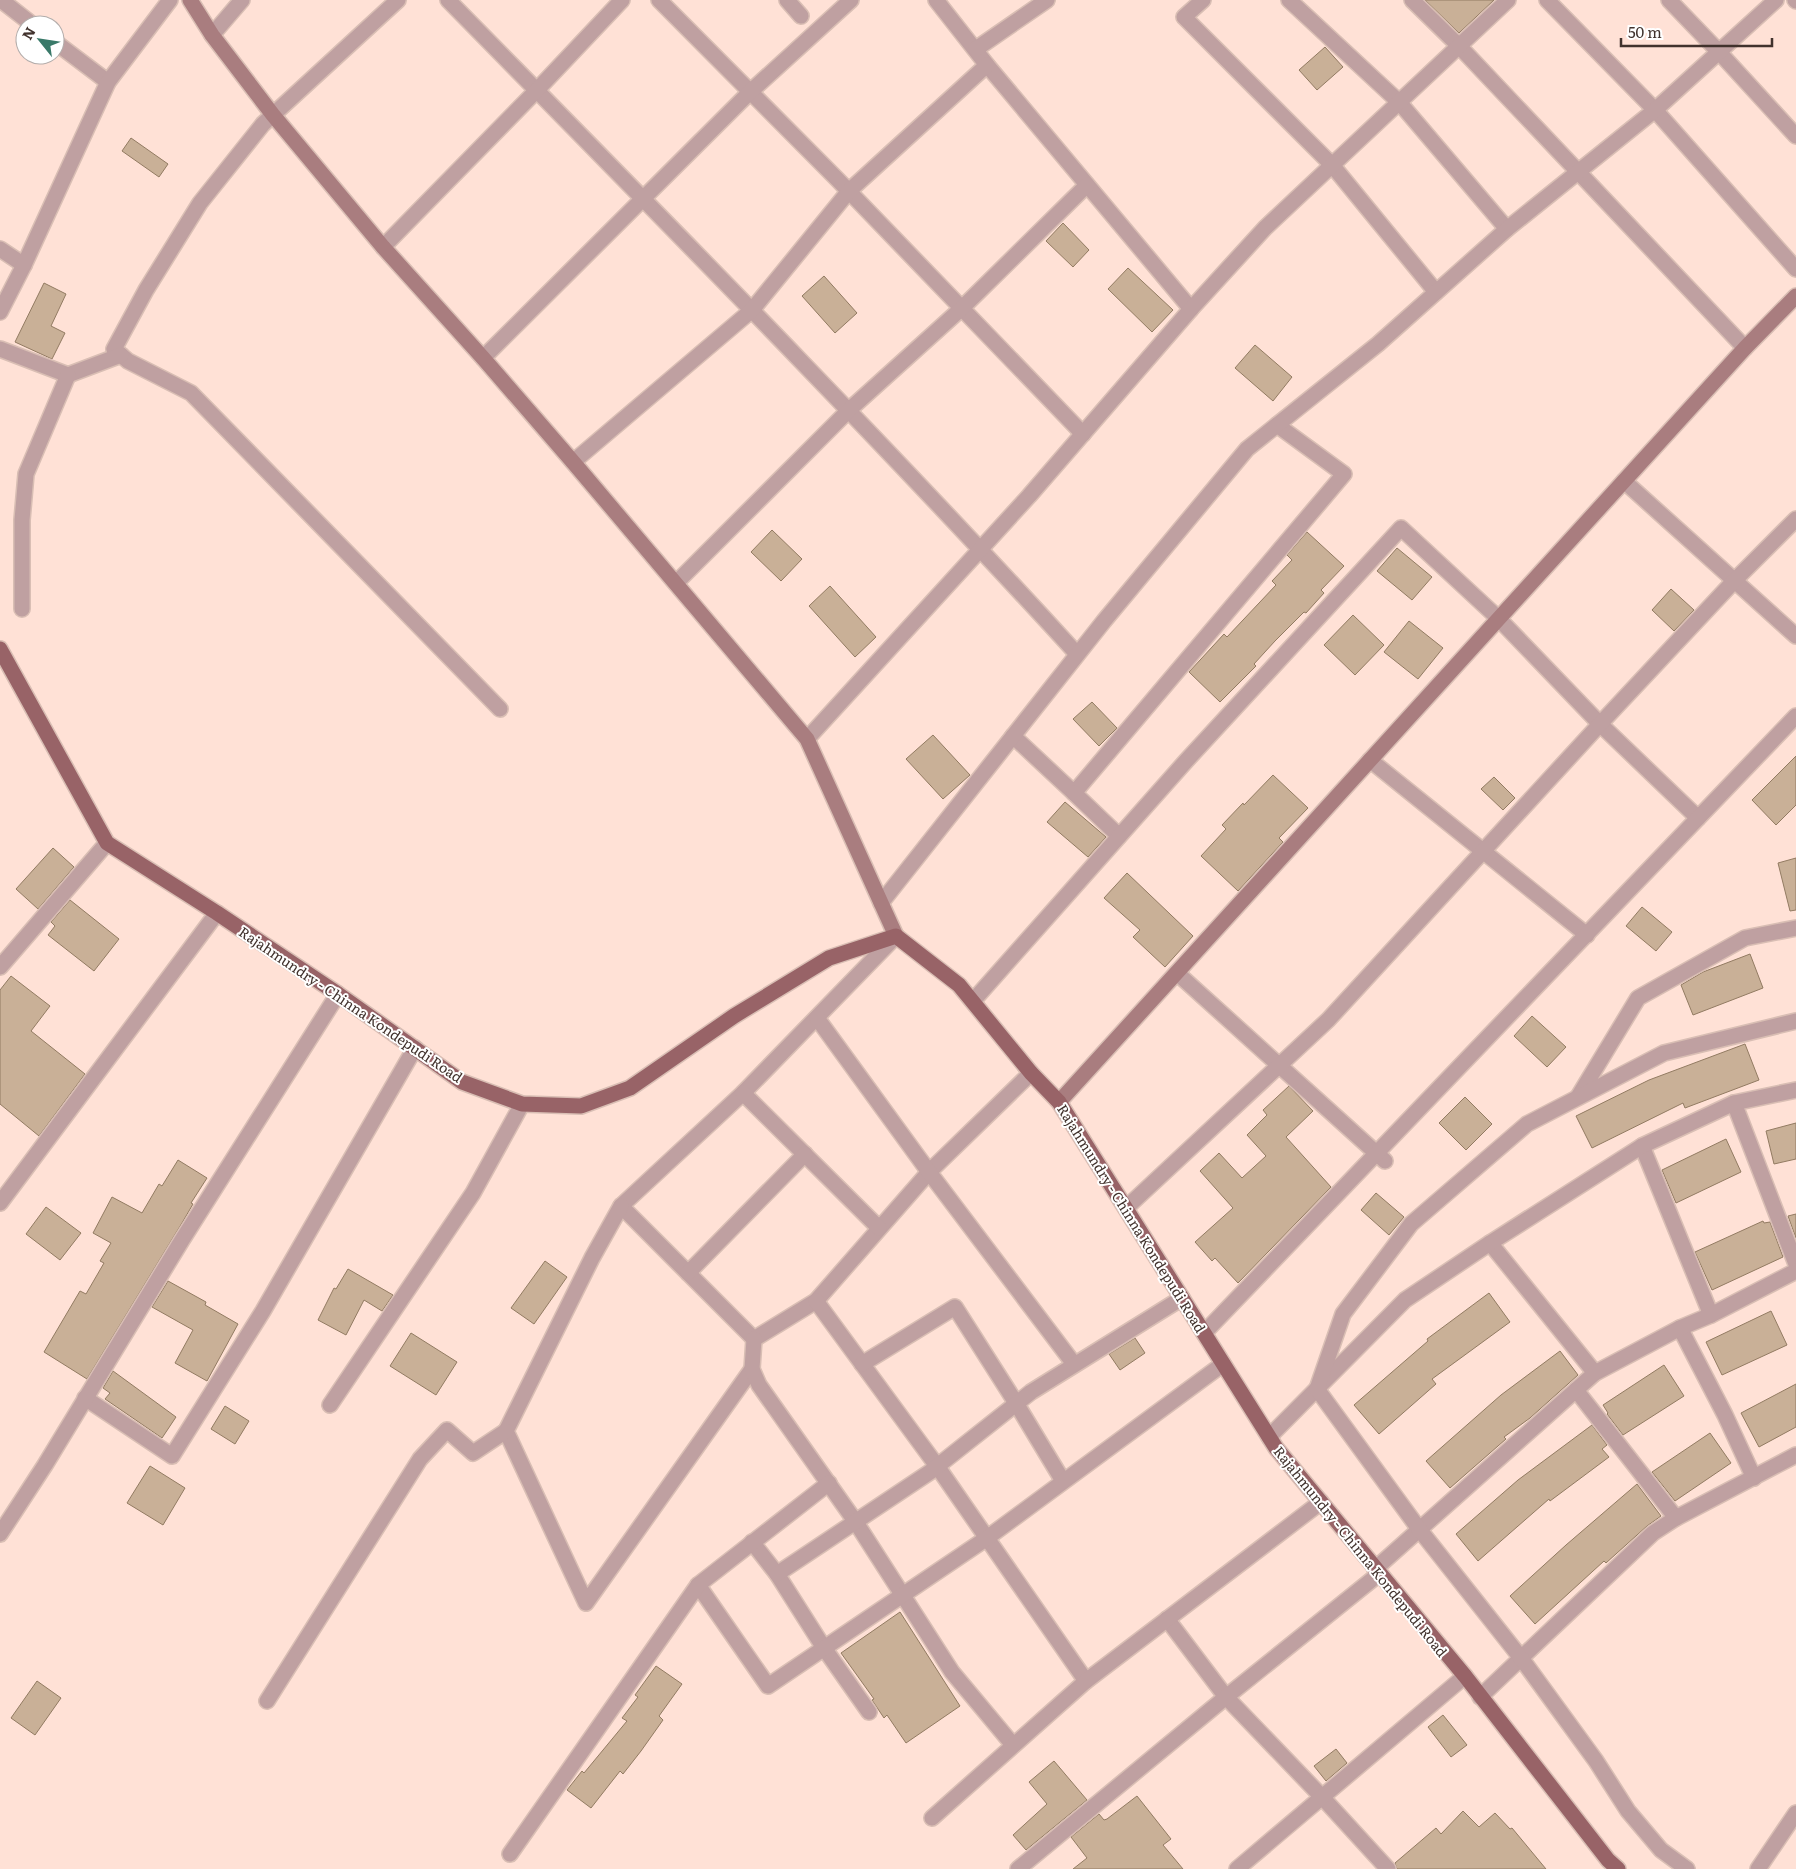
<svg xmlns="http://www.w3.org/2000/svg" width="1796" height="1869" viewBox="0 0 1796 1869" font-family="Literata,serif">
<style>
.building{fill:#c9b097;stroke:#927b62}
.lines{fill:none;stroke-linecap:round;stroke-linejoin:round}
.street-casing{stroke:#d9beb4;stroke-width:18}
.secondary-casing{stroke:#d9beb4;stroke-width:18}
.primary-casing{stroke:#d9beb4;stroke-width:18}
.street{stroke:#bfa0a1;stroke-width:15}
.secondary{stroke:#a97d7f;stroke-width:15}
.primary{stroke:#986367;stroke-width:15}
.labels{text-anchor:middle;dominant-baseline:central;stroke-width:4;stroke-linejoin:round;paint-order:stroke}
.street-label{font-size:14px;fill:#41322d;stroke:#fff}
</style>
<rect width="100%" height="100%" fill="#ffe1d6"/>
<g class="building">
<polygon points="1425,0 1494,0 1459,33"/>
<polygon points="1325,47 1343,67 1317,90 1299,70"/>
<polygon points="131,138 168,164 159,177 122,151"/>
<polygon points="1063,223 1089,250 1073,267 1046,241"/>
<polygon points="1128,268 1173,310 1152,332 1108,289"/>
<polygon points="824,276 857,313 835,333 802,296"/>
<polygon points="44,283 66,294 51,326 65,333 52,359 15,342"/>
<polygon points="1255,345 1292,377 1273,401 1235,368"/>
<polygon points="772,530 802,559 781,581 751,552"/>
<polygon points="1307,532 1344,566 1321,590 1324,593 1306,613 1304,612 1275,641 1254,664 1256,666 1220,702 1189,672 1224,634 1227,637 1276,585 1272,581 1292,560 1287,555"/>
<polygon points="1397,548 1432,577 1412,600 1377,571"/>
<polygon points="830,586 876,637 855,657 809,606"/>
<polygon points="1671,589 1694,610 1674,631 1652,610"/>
<polygon points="1353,615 1384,645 1355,675 1324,645"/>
<polygon points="1409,621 1443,648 1418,679 1384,652"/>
<polygon points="1092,702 1117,728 1099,746 1073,719"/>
<polygon points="933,735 970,775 943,799 906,759"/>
<polygon points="1796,756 1796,805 1776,825 1752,800"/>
<polygon points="1273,775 1308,808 1279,838 1283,842 1238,891 1201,856 1226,829 1222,825 1243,803 1244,805"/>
<polygon points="1494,777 1515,798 1503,810 1481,789"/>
<polygon points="1065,802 1106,837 1088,857 1047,822"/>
<polygon points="53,848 74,867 38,909 16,889"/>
<polygon points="1796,858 1796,910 1790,911 1778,863"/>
<polygon points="1127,873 1193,936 1165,967 1133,937 1140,930 1104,898"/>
<polygon points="70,900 119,939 94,971 48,935 55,926 51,922"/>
<polygon points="1642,907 1672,932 1656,951 1626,926"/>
<polygon points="1750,954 1763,988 1693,1015 1681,985 1703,972"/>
<polygon points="11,976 50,1006 31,1031 85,1074 39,1136 0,1104 0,990"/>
<polygon points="1532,1016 1566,1047 1547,1067 1514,1036"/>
<polygon points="1745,1044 1759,1080 1685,1108 1683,1103 1592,1148 1576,1116 1649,1080"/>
<polygon points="1289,1086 1313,1111 1286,1137 1331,1187 1238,1283 1215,1258 1212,1261 1195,1242 1233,1208 1200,1171 1219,1153 1242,1178 1266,1156 1247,1135 1267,1115 1263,1110"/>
<polygon points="1465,1097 1492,1124 1466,1150 1439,1123"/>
<polygon points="1796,1123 1796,1159 1774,1164 1766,1131"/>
<polygon points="1726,1139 1741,1172 1676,1203 1662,1170"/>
<polygon points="178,1160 207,1178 191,1203 193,1204 182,1223 87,1379 44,1352 80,1291 86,1294 104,1263 100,1261 111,1243 93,1233 112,1197 142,1213 159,1184 162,1186"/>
<polygon points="1376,1193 1404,1217 1389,1235 1361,1210"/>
<polygon points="46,1207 81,1233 60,1260 26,1234"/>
<polygon points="1796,1214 1796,1238 1788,1216"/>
<polygon points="1763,1221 1764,1223 1770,1222 1783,1257 1712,1290 1695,1252"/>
<polygon points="545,1261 567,1277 534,1324 511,1308"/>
<polygon points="348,1269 393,1295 382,1311 364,1300 346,1335 318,1320 334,1288 336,1289"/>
<polygon points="168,1281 206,1302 205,1305 238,1324 207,1381 175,1363 193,1330 152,1307"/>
<polygon points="1489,1293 1510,1322 1432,1379 1436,1384 1379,1434 1354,1405 1428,1341 1427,1339"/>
<polygon points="1771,1311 1787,1345 1722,1375 1706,1342"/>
<polygon points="411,1333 457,1362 436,1395 390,1366"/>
<polygon points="1135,1338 1145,1353 1120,1370 1109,1354"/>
<polygon points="1560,1351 1578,1375 1530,1418 1504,1437 1506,1439 1450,1488 1426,1461 1501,1395"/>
<polygon points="1664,1365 1684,1396 1623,1435 1607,1414 1608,1413 1603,1405"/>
<polygon points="113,1371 176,1417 162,1438 105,1399 110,1393 103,1388"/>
<polygon points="1796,1384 1796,1427 1759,1447 1741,1413"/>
<polygon points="225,1406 249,1421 235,1444 211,1429"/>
<polygon points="1592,1425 1607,1445 1602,1449 1609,1457 1550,1501 1549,1499 1478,1561 1456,1534 1518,1480"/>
<polygon points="1710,1433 1731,1463 1675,1501 1652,1472"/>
<polygon points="150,1466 185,1488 163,1525 127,1503"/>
<polygon points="1637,1484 1661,1516 1647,1526 1606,1563 1604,1561 1535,1624 1510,1596 1566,1545"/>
<polygon points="900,1612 960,1706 906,1743 887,1715 884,1718 872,1700 874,1699 841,1653"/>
<polygon points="656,1666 682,1684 659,1716 663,1720 641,1751 623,1774 620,1771 591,1808 567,1790 582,1771 584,1773 627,1721 622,1718 638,1697 635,1695"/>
<polygon points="37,1681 61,1698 35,1735 11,1718"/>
<polygon points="1443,1715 1467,1745 1451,1757 1428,1727"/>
<polygon points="1336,1749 1347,1763 1326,1781 1314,1766"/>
<polygon points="1054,1761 1087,1800 1026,1850 1013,1835 1047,1804 1029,1782"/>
<polygon points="1137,1796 1171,1839 1163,1845 1183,1869 1073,1869 1087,1858 1071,1837 1099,1814 1104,1820 1107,1819"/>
<polygon points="1463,1811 1479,1827 1495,1813 1510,1829 1512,1828 1546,1869 1397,1869 1395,1863 1436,1828 1441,1834"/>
</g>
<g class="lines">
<defs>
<g id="street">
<polyline points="1,0 33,25"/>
<polyline points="398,0 263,124 200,203 146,290 114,349 128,361 191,393 500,709"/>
<path d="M448,0C660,216 873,431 1077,654"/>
<polyline points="659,0 838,180 1083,434"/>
<polyline points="787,0 801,16"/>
<polyline points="936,0 987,65 1191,309"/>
<polyline points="1203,0 1184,17 1332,165 1436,292"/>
<polyline points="1289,0 1399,102 1507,229"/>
<polyline points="1412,0 1459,46 1745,348"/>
<polyline points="1547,0 1655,110 1796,269"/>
<polyline points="1669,0 1719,52 1796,136"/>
<polyline points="1795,0 1796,1"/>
<polyline points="212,35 242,0"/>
<polyline points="55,42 108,82"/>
<polyline points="976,49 1047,0"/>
<polyline points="383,247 537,90 622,0"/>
<polyline points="0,249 24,265"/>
<polyline points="0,312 24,265 108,82 170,0"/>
<polyline points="0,349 68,375 121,355"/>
<polyline points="483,358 750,92 851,0"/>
<polyline points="573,462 752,310 849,191 987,65"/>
<polyline points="1624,481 1796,636"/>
<polyline points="676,583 849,410 962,308 1087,185"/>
<polyline points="22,609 22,520 26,474 68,375"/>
<polyline points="1013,736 1074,793 1344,474 1277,425"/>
<polyline points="807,739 1029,496 1191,309 1265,228 1508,0"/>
<polyline points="1370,760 1587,935"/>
<polyline points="1074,793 1119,836"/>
<polyline points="881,903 1104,621 1247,449 1378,344 1507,229 1655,110 1776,0"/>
<polyline points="896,936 743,1093 621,1206 754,1339 816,1301 929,1172 1031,1073"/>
<polyline points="0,967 107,843"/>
<polyline points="1177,973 1385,1161"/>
<polyline points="973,1001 1186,761 1401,528 1498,618 1600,724 1698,818"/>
<polyline points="817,1018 929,1172 1074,1364"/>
<polyline points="743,1093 879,1228"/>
<polyline points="1578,1097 1638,998 1745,938 1796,928"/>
<polyline points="1734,1103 1796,1264"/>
<polyline points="1642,1146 1711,1315"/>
<polyline points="0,1203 217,913"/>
<polyline points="621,1206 592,1258 506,1431 586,1603 752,1369"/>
<polyline points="1126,1208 1328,1020 1600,724 1735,580 1796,519"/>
<polyline points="1490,1243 1595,1373"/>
<polyline points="688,1273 805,1154"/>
<polyline points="816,1301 937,1466 1086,1681"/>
<polyline points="1680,1328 1725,1415 1754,1478"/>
<polyline points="1204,1333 1796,716"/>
<polyline points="754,1339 752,1369 759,1385 855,1521 952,1672 1013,1745"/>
<polyline points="862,1364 955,1307 1016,1403 1063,1481"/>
<polyline points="1576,1390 1676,1518"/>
<polyline points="85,1398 172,1456 263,1311 415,1048"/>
<polyline points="330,1405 473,1193 522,1104"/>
<polyline points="1269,1437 1405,1300 1490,1243 1642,1146 1734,1103 1796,1090"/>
<polyline points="0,1534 45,1465 182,1240 338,994"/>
<polyline points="752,1542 777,1574 824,1648 869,1712"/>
<polyline points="1375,1569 1595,1373 1680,1328 1711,1315 1796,1271"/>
<polyline points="777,1574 930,1472 1031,1392 1182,1298"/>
<polyline points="698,1585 768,1686 987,1538 1223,1364"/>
<polyline points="1167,1619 1226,1697 1322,1797 1388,1869"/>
<polyline points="1480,1697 1653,1533 1676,1518 1796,1455"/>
<polyline points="267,1701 420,1459 447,1430 473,1453 506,1431"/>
<polyline points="932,1818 1086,1681 1321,1502"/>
<polyline points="510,1854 698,1585 829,1483"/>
<polyline points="1018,1869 1226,1697 1379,1574"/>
<polyline points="1237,1869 1465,1676"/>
<polyline points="1687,1869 1661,1850 1628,1811 1596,1761 1521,1658 1419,1529 1317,1389 1343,1314 1411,1224 1527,1124 1664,1053 1796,1021"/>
<polyline points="1758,1869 1796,1813"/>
</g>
<g id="secondary">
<polyline points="190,0 212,35 273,115 383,247 483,358 573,462 807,739 896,936"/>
<polyline points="1059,1102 1745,348 1796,296"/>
</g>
<polyline id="primary" points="0,649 107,843 217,913 338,994 462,1082 522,1104 581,1106 630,1088 734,1016 829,958 896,936 959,985 1031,1073 1059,1102 1276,1448 1465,1676 1608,1860 1618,1869"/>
</defs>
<use href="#street" class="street-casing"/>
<use href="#secondary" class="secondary-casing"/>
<use href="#primary" class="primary-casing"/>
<use href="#street" class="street"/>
<use href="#secondary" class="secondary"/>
<use href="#primary" class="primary"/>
</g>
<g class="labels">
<g class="street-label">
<text transform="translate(351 1004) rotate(34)">Rajahmundry - Chinna Kondepudi Road</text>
<text transform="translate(1132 1218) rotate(58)">Rajahmundry - Chinna Kondepudi Road</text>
<text transform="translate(1361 1551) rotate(51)">Rajahmundry - Chinna Kondepudi Road</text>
</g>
</g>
<g transform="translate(40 40) rotate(300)"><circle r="24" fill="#ffffff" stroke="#b3adab"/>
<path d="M0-4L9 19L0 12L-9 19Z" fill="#397969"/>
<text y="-8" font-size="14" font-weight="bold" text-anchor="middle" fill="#41322d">N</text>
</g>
<path d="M1621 38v8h151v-8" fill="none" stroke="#41322d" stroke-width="2.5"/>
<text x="1628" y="38" font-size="15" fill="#41322d" stroke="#ffffff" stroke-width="4" paint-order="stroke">50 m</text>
</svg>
